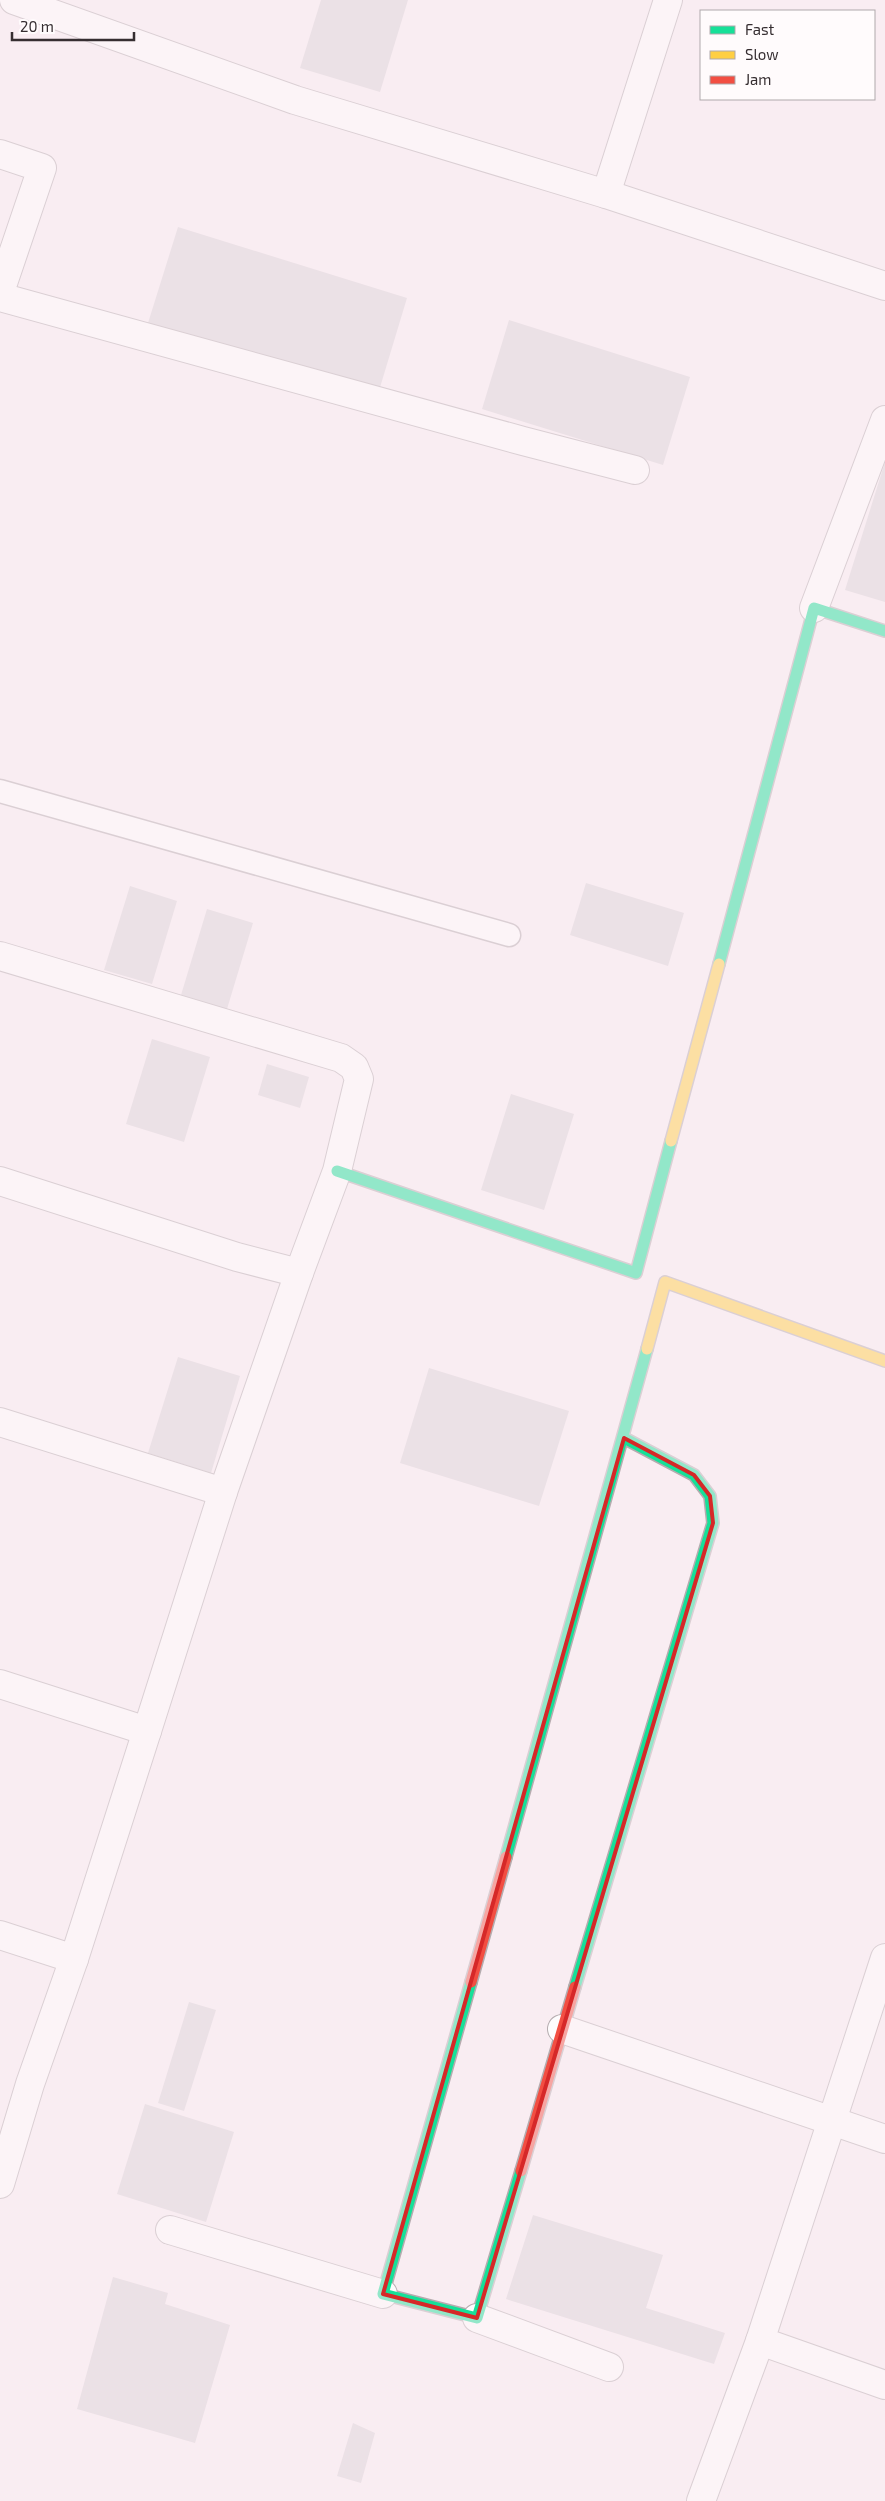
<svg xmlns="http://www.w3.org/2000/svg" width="885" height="2501" viewBox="0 0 885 2501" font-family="'Exo 2',sans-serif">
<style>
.building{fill:#dad2d7}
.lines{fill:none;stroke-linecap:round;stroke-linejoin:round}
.lane-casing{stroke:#b5acaf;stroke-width:25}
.street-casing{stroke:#b5acaf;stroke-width:30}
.fast-casing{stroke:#b5acaf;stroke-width:14}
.slow-casing{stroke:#b5acaf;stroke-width:14}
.jam-casing{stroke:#b5acaf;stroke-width:14}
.lane{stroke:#fefcfd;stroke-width:22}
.street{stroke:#fefcfd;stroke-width:28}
.fast{stroke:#16e098;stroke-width:11}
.slow{stroke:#ffcf43;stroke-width:11}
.jam{stroke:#f24e42;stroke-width:11}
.marked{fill:none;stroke:#d62828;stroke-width:4;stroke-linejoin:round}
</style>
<rect width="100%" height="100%" fill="#f9edf2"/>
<g class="building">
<polygon points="321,0 408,0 380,92 300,68"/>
<polygon points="178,227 407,298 378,394 148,323"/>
<polygon points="509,320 690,377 663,465 482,409"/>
<polygon points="885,462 885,602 845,590"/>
<polygon points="586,883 684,913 668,966 570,935"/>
<polygon points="130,886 177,901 152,984 104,970"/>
<polygon points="207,909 253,923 227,1009 181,995"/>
<polygon points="152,1039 210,1057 184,1142 126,1124"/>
<polygon points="267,1064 309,1077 300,1108 258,1095"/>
<polygon points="511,1094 574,1114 544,1210 481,1190"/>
<polygon points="178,1357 240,1376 211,1473 148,1453"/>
<polygon points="429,1368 569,1411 539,1506 400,1463"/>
<polygon points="189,2002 216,2010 184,2111 158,2103"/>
<polygon points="145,2104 234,2132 206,2222 117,2194"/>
<polygon points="533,2215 663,2255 646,2308 725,2333 714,2364 506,2299"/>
<polygon points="113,2277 168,2293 165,2304 230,2325 195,2443 77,2409"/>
<polygon points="353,2423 375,2433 361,2483 337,2476"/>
</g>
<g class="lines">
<defs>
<polyline id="lane" points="0,791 509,935"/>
<g id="street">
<polyline points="14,0 295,100 606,194 885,286"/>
<polyline points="0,154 42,168 0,292"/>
<polyline points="606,194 668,0"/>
<polyline points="0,297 523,441 635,470"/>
<polyline points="814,608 885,420"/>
<polyline points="0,956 341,1058 354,1067 359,1079 337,1171 299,1273 223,1492 0,1422"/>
<polyline points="0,1181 237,1257 299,1273"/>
<polyline points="0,1684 147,1731 223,1492"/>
<polyline points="0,1935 74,1959 147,1731"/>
<polyline points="885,1958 760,2341 885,2385"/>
<polyline points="562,2029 885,2139"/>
<polyline points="0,2184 30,2084 74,1959"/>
<polyline points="170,2230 383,2294"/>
<polyline points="477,2318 609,2367"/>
<polyline points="701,2501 760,2341"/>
</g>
<g id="fast">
<polyline points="719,964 814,608 885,631"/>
<polyline points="337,1171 636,1273 671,1141"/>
<polyline points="506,1857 647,1349"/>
<polyline points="471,1982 383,2294 477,2318 521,2171"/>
<polyline points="575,1987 713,1523 710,1496 694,1475 624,1438"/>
</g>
<g id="slow">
<polyline points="671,1141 719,964"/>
<polyline points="647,1349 665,1282 885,1361"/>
</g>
<g id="jam">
<polyline points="471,1982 506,1857"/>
<polyline points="521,2171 575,1987"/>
</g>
</defs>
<use href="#lane" class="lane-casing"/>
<use href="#street" class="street-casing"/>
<use href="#fast" class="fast-casing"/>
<use href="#slow" class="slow-casing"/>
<use href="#jam" class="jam-casing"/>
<use href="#lane" class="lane"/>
<use href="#street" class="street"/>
<use href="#fast" class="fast"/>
<use href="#slow" class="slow"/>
<use href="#jam" class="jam"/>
</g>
<path d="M0 0H885V2501H0ZM624,1438L694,1475L710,1496L713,1523L477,2318L383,2294Z" fill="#f9edf2" fill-opacity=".55" fill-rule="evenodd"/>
<path class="marked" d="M624,1438L694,1475L710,1496L713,1523L477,2318L383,2294Z"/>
<rect x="700" y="10" width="175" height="90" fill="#fffbfc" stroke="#afa9ab"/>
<rect x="710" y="26" width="25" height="8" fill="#16e098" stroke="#afa9ab"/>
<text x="745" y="35" font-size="15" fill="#362e31">Fast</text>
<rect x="710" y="51" width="25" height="8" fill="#ffcf43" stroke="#afa9ab"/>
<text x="745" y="60" font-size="15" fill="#362e31">Slow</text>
<rect x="710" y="76" width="25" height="8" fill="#f24e42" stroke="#afa9ab"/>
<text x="745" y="85" font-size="15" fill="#362e31">Jam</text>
<path d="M12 32v8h122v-8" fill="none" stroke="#362e31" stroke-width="2.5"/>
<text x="20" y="32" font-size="15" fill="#362e31" stroke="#fffbfc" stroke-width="4" paint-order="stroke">20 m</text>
</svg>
